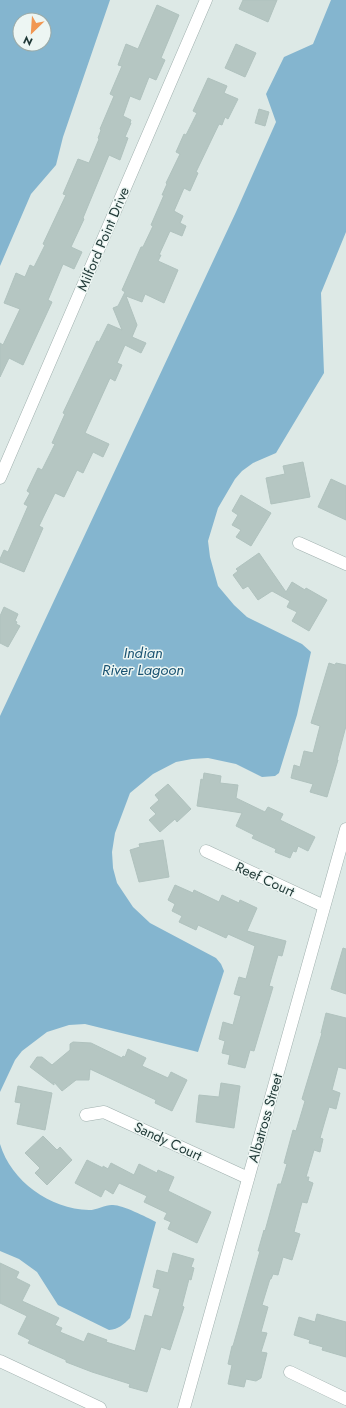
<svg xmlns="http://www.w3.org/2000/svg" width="346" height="1408" viewBox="0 0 346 1408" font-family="Jost,sans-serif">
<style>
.water{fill:#84b5cf;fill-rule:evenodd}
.building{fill:#b5c6c2;stroke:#b0c2be}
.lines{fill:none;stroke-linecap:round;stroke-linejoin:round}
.street-casing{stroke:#a0b0ae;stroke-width:13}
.street{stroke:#fff;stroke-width:12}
.labels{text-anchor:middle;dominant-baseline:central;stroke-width:3;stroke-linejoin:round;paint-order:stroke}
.street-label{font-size:14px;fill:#1f3836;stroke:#edf6f3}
.water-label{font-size:15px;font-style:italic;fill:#1a5372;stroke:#edf6f3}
</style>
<rect width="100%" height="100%" fill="#dde9e6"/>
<g class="water">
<path d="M0,0H110L63,137L56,165L31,194L0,266ZM20,20H44V44H20Z"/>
<polygon points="331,0 346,0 346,232 321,293 324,373 276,453 253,463 242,471 235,479 218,508 208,541 210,557 218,586 234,605 247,617 302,644 311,652 297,715 279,773 275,776 262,777 236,764 208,758 192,759 176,762 153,774 130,793 115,833 112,852 113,868 117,883 133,907 150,923 216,958 221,964 224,971 198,1052 85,1024 69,1025 47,1032 22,1051 15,1060 0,1092 0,716 236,212 276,122 266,94 284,57 313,44"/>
<path d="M0,1144C11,1181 50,1209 89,1210C97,1210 107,1204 113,1205C123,1205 146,1217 156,1222L130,1318C123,1325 119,1329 109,1330L58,1305L37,1272L19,1259L0,1251Z"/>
</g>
<g class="building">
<polygon points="243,0 277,0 268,22 239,9"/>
<polygon points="157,5 179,15 161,58 165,60 156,80 149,77 140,100 130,96 123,116 131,120 130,123 131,123 125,137 128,138 120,160 109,155 83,218 84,219 71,247 82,252 74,269 63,264 48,300 52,302 23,365 9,358 0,377 0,343 3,345 20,309 4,303 16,273 25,277 30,265 34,267 45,245 43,244 66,195 63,194 78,159 89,163 99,139 98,138 101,130 100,129 114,96 110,94 122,66 118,65 126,44 138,49"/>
<polygon points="236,44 256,53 245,77 225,68"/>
<polygon points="208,78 227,86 224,93 238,99 228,119 225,117 222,125 219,124 196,172 198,173 190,191 184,188 174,211 183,216 180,223 186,226 182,236 170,231 159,255 161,255 158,261 178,270 164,303 145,294 142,302 126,296 137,325 132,337 146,343 141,353 125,345 117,363 122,365 115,381 110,378 85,433 109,444 103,457 93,452 83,473 77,470 64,497 55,493 39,526 43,528 24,572 0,562 0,559 4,550 8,552 28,506 24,504 30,493 27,491 38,468 42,470 55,444 52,443 65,414 63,413 97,341 99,342 108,324 122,330 113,308 118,306 125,292 122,290 141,247 143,247 153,226 151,225 164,195 162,195 167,184 166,183 180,154 176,152 184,134 186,135 197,113 193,111"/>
<polygon points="259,109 269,112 265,126 255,123"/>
<polygon points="303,462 310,497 271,504 266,478 285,474 283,466"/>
<polygon points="331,479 346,486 346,520 318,507"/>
<polygon points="241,495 271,513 251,546 236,537 241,530 232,525 238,515 232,511"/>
<polygon points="259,553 286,592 292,582 305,590 306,588 327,600 309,631 292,621 297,612 287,607 290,601 272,591 258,600 248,586 243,589 233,575 238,571 236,569"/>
<polygon points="4,607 18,614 15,621 17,622 16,624 20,626 8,647 0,643 0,616"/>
<polygon points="329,663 335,665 336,663 346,665 346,726 337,760 338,760 327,797 310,792 313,784 291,778 294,765 300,767 304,751 313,753 320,726 311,723"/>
<polygon points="204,773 221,776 220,783 238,785 236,798 265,812 268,807 283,814 280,820 315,837 308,851 298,846 296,852 293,851 290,858 275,852 276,849 252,838 254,835 236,826 242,813 197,806 201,779 203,780"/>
<polygon points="168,784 191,809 177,822 175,819 160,832 149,820 156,814 150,808 159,800 155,795"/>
<polygon points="163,840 169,877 139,882 130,850 140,847 139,844"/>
<polygon points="175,885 193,893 194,890 219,902 222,895 239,903 240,900 257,908 247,931 286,941 282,956 278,955 269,986 273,987 254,1051 250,1050 245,1068 228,1064 230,1055 222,1053 225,1041 219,1039 223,1022 233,1025 241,996 234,994 239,977 246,979 255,946 228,934 226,938 198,925 196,930 179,922 182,916 172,911 175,904 168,900"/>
<polygon points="343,948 346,949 346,994 331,989"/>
<polygon points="326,1013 346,1018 346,1069 338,1067 332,1090 340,1093 336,1109 329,1107 320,1138 323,1139 320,1152 314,1150 306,1177 309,1177 308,1181 313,1183 307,1203 302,1202 294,1232 300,1234 292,1260 283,1257 278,1275 273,1274 271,1279 270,1279 262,1305 268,1307 261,1332 267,1333 261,1352 267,1353 261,1378 256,1381 246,1379 244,1387 228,1384 232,1365 228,1364 232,1346 233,1346 260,1251 258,1251 264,1230 265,1231 278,1184 281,1184 287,1164 284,1163 293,1130 296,1131 305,1101 302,1099 322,1033 321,1033"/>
<polygon points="73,1042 91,1043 122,1058 123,1056 125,1057 128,1049 146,1058 142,1066 168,1078 171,1072 187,1080 172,1111 155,1103 156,1100 90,1069 89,1080 76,1080 62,1091 54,1082 54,1085 30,1067 37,1057 42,1057 52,1065 70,1050 70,1044"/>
<polygon points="221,1083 240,1086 234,1128 196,1122 199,1095 219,1097"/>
<polygon points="18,1086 52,1093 45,1130 17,1124 21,1103 15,1102"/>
<polygon points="43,1136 57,1150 60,1147 72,1160 47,1185 35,1173 40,1168 25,1153"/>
<polygon points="87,1160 103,1168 103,1166 108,1169 111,1163 134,1175 139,1164 157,1173 158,1170 174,1177 168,1191 211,1212 197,1243 168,1229 171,1222 164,1219 167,1213 144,1202 147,1196 119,1183 113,1194 105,1189 101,1197 75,1183"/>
<polygon points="173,1253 194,1259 191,1267 194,1268 191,1280 189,1279 182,1306 184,1307 170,1350 161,1347 147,1392 129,1387 130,1384 92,1372 66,1362 66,1360 28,1343 30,1340 18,1334 27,1316 0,1303 0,1263 19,1272 16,1278 30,1285 22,1301 59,1318 55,1325 62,1328 60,1332 84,1342 88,1333 107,1340 106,1342 135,1351 145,1315 152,1317 160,1289 153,1287 157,1270 168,1273"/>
<polygon points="317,1314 346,1322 346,1357 322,1350 323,1347 309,1343 310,1340 294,1335 299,1317 315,1322"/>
</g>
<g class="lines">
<defs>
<g id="street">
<polyline points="0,478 206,0"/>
<polyline points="299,543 346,564"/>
<polyline points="206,851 324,906"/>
<polyline points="86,1115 104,1112 248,1178"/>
<polyline points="0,1361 100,1408"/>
<polyline points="290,1372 346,1399"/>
<polyline points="184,1408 346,829"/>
</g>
</defs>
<use href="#street" class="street-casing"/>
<use href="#street" class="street"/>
</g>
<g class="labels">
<g class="street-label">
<text transform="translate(103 239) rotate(-67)">Milford Point Drive</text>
<text transform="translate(265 879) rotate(25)">Reef Court</text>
<text transform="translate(265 1118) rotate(-74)">Albatross Street</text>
<text transform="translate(168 1141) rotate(25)">Sandy Court</text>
</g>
<g class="water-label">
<text x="143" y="653">Indian<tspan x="143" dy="17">River Lagoon</tspan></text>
</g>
</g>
<g transform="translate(32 32) rotate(205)"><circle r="19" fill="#edf6f3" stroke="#9baaa7"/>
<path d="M0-3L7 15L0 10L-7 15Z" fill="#f19753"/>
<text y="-6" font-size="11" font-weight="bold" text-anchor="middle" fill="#1f3836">N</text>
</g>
</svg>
